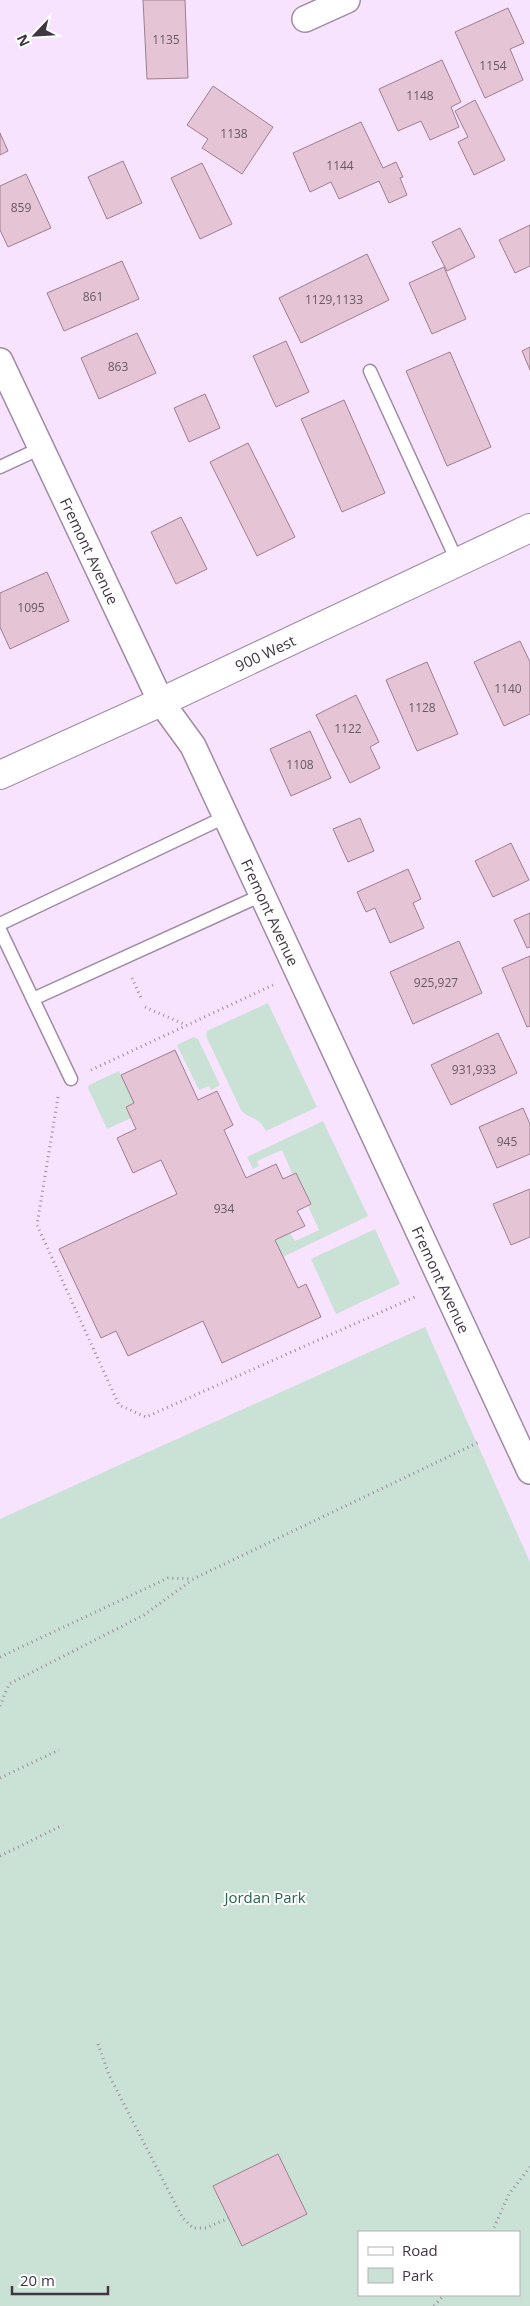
<svg xmlns="http://www.w3.org/2000/svg" width="530" height="2306" viewBox="0 0 530 2306" font-family="'Open Sans',sans-serif">
<style>
.green{fill:#cae1d5;fill-rule:evenodd}
.building{fill:#e4c4d5;stroke:#9d7f8f}
.lines{fill:none;stroke-linecap:round;stroke-linejoin:round}
.lane-casing{stroke:#9f8ba3;stroke-width:15}
.street-casing{stroke:#9f8ba3;stroke-width:28}
.secondary-casing{stroke:#9f8ba3;stroke-width:30}
.path{stroke:#9b8c9f;stroke-width:3;stroke-dasharray:1 4;stroke-linecap:butt}
.lane{stroke:#fff;stroke-width:12}
.street{stroke:#fff;stroke-width:25}
.secondary{stroke:#fff;stroke-width:28}
.labels{text-anchor:middle;dominant-baseline:central;stroke-width:4;stroke-linejoin:round;paint-order:stroke}
.number-label{font-size:12px;fill:#685a66}
.street-label{font-size:15px;fill:#3f3641;stroke:#fff}
.park-label{font-size:15px;fill:#27654b;stroke:#fff}
</style>
<rect width="100%" height="100%" fill="#f8e3fe"/>
<g class="green">
<path d="M268,1003L317,1107L266,1131C257,1115 250,1120 241,1110L206,1036L207,1031Z"/>
<polygon points="194,1037 198,1039 220,1085 211,1090 209,1086 199,1090 177,1045"/>
<polygon points="119,1071 134,1103 126,1107 131,1118 107,1129 88,1088 89,1085"/>
<polygon points="323,1121 368,1216 283,1257 275,1240 290,1233 295,1241 319,1230 308,1206 311,1204 297,1174 293,1175 282,1150 257,1161 259,1166 253,1169 247,1157"/>
<polygon points="375,1229 400,1284 336,1314 311,1259"/>
<path d="M425,1327L530,1562V2306H0V1519ZM359,2232H519V2295H359Z"/>
</g>
<g class="building">
<polygon points="143,0 185,0 188,78 147,79"/>
<polygon points="508,8 524,43 510,49 523,80 485,98 455,32"/>
<polygon points="442,60 461,102 451,107 459,127 430,140 421,121 398,131 379,89"/>
<polygon points="213,86 273,127 242,174 202,148 208,139 187,125"/>
<polygon points="475,100 505,160 474,175 458,142 468,137 455,111"/>
<polygon points="361,122 383,168 396,162 403,177 400,178 407,195 389,203 379,181 339,199 331,182 310,192 293,153"/>
<polygon points="0,133 8,151 0,155"/>
<polygon points="123,161 142,203 107,219 88,177"/>
<polygon points="202,163 232,224 200,239 171,178"/>
<polygon points="26,174 51,228 8,247 0,230 0,186"/>
<polygon points="530,225 530,266 515,273 499,240"/>
<polygon points="460,228 475,257 447,271 432,242"/>
<polygon points="367,254 389,300 301,343 279,298"/>
<polygon points="122,261 139,299 64,331 47,293"/>
<polygon points="444,267 466,319 432,334 409,283"/>
<polygon points="137,333 156,373 99,399 81,358"/>
<polygon points="286,341 309,392 276,407 253,356"/>
<polygon points="530,347 530,370 522,351"/>
<polygon points="450,352 491,447 447,466 406,371"/>
<polygon points="205,394 220,428 189,442 174,408"/>
<polygon points="344,400 385,493 342,512 301,419"/>
<polygon points="248,443 295,537 257,556 210,462"/>
<polygon points="181,517 207,569 176,584 151,532"/>
<polygon points="47,572 69,621 10,649 0,627 0,593"/>
<polygon points="520,641 530,662 530,714 504,726 474,662"/>
<polygon points="427,662 458,734 417,751 386,680"/>
<polygon points="356,695 379,742 370,747 380,768 350,783 316,715"/>
<polygon points="310,731 331,778 291,796 270,749"/>
<polygon points="360,818 374,851 348,862 333,829"/>
<polygon points="511,843 529,880 493,897 475,861"/>
<polygon points="408,869 421,899 413,903 424,928 390,943 375,908 366,912 357,892"/>
<polygon points="530,913 530,947 527,948 514,920"/>
<polygon points="459,941 482,993 413,1024 390,972"/>
<polygon points="530,956 530,1026 527,1027 502,968"/>
<polygon points="498,1033 517,1073 451,1105 431,1065"/>
<polygon points="175,1050 198,1100 217,1091 233,1125 224,1130 246,1178 276,1164 283,1179 296,1173 311,1204 297,1211 305,1226 275,1240 298,1288 306,1284 321,1317 222,1363 203,1321 128,1356 116,1331 101,1338 59,1249 177,1194 161,1160 133,1173 117,1138 136,1129 126,1107 134,1103 121,1075"/>
<polygon points="523,1108 530,1124 530,1154 497,1168 479,1127"/>
<polygon points="530,1189 530,1237 511,1245 493,1204"/>
<polygon points="278,2154 307,2214 242,2246 213,2186"/>
</g>
<g class="lines">
<defs>
<g id="lane">
<polyline points="370,371 458,563"/>
<polyline points="0,467 41,448"/>
<polyline points="0,924 225,817"/>
<polyline points="0,930 71,1079"/>
<polyline points="33,999 262,895"/>
</g>
<g id="street">
<polyline points="305,19 347,0"/>
<path id="s1" d="M0,361L161,702L193,746L530,1471"/>
</g>
<g id="secondary">
<path id="s2" d="M0,775L161,702L530,528"/>
</g>
</defs>
<use href="#lane" class="lane-casing"/>
<use href="#street" class="street-casing"/>
<use href="#secondary" class="secondary-casing"/>
<g class="path">
<polyline points="132,978 142,1000"/>
<polyline points="145,1007 186,1025"/>
<polyline points="91,1070 273,985"/>
<polyline points="58,1097 37,1225 119,1405 146,1417 417,1296"/>
<polyline points="0,1657 168,1578 193,1579 479,1442"/>
<polyline points="0,1706 9,1684 144,1615 192,1580"/>
<polyline points="0,1778 59,1750"/>
<polyline points="0,1856 63,1825"/>
<polyline points="98,2044 109,2075 182,2217 193,2228 206,2228 229,2218"/>
<polyline points="492,2232 509,2194 530,2167"/>
<polyline points="434,2306 444,2295"/>
</g>
<use href="#lane" class="lane"/>
<use href="#street" class="street"/>
<use href="#secondary" class="secondary"/>
</g>
<g class="labels">
<g class="number-label">
<text x="166" y="39">1135</text>
<text x="493" y="65">1154</text>
<text x="420" y="95">1148</text>
<text x="234" y="133">1138</text>
<text x="340" y="165">1144</text>
<text x="21" y="207">859</text>
<text x="93" y="296">861</text>
<text x="334" y="299">1129,1133</text>
<text x="118" y="366">863</text>
<text x="31" y="607">1095</text>
<text x="508" y="688">1140</text>
<text x="422" y="707">1128</text>
<text x="348" y="728">1122</text>
<text x="300" y="764">1108</text>
<text x="436" y="982">925,927</text>
<text x="474" y="1069">931,933</text>
<text x="507" y="1141">945</text>
<text x="224" y="1208">934</text>
</g>
<g class="street-label">
<text stroke="none"><textPath href="#s1" startOffset="210">Fremont Avenue</textPath></text>
<text stroke="none"><textPath href="#s2" startOffset="292">900 West</textPath></text>
<text stroke="none"><textPath href="#s1" startOffset="615">Fremont Avenue</textPath></text>
<text stroke="none"><textPath href="#s1" startOffset="1020">Fremont Avenue</textPath></text>
</g>
<g class="park-label">
<text x="265" y="1897">Jordan Park</text>
</g>
</g>
<rect x="358" y="2231" width="162" height="65" fill="#ffffff" stroke="#b2afb3"/>
<rect x="368" y="2247" width="25" height="8" fill="#ffffff" stroke="#b2afb3"/>
<text x="402" y="2256" font-size="15" fill="#3f3641">Road</text>
<rect x="368" y="2268" width="25" height="15" fill="#cae1d5" stroke="#b2afb3"/>
<text x="402" y="2281" font-size="15" fill="#3f3641">Park</text>
<g transform="translate(35 35) rotate(245)" stroke="#ffffff" stroke-width="4" paint-order="stroke">
<path d="M0-4L9 19L0 12L-9 19Z" fill="#3f3641"/>
<text y="-8" font-size="14" font-weight="bold" text-anchor="middle" fill="#3f3641">N</text>
</g>
<path d="M12 2286v8h96v-8" fill="none" stroke="#3f3641" stroke-width="2.5"/>
<text x="20" y="2286" font-size="15" fill="#3f3641" stroke="#ffffff" stroke-width="4" paint-order="stroke">20 m</text>
</svg>
